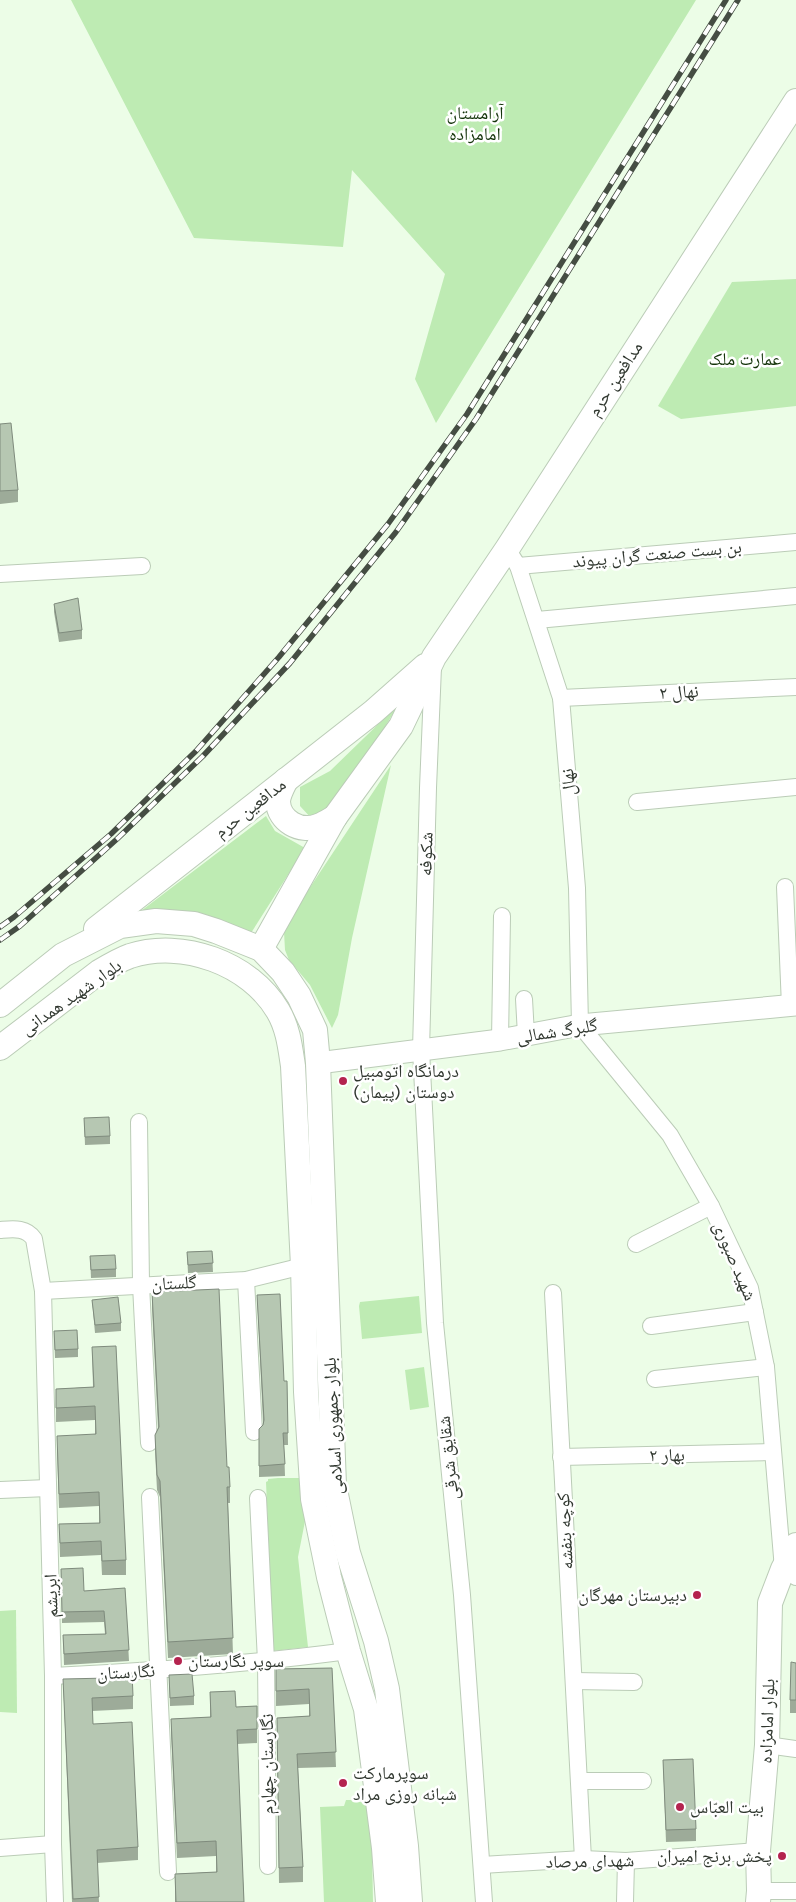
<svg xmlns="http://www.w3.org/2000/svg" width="796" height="1902" viewBox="0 0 796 1902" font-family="Karla,'Noto Naskh Arabic',sans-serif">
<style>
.green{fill:#beebb3}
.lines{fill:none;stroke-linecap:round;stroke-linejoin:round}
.minor-casing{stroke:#bbccb7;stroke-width:18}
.tertiary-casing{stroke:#bbccb7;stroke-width:23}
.secondary-casing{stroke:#bbccb7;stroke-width:26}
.minor{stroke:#fff;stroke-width:16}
.tertiary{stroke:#fff;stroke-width:21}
.secondary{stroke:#fff;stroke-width:24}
.rail-casing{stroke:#454d43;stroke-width:5.5}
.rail{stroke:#fff;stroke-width:4;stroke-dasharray:11;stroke-linecap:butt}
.wall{fill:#9dab99}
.building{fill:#b6c7b2;stroke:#7f8b7d}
.poi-dot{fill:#b4234f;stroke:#fff;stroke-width:2}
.labels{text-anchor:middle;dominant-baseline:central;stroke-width:5;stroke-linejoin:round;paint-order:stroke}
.park-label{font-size:18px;fill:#15350b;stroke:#fff}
.street-label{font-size:18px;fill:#313830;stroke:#fff}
.poi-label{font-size:18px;fill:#313830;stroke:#fff;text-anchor:start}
</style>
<rect width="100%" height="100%" fill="#ecfde7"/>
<g class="green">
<polygon points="71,0 696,0 436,423 415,379 445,274 352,170 343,247 194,238"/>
<polygon points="796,279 796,406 681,419 658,406 732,282"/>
<polygon points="399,704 353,778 331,807 312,819 300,806 300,787 330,771"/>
<polygon points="391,765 352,938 338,1015 332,1028 310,985 289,960 285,950 284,932 303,898"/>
<polygon points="266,816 275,831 305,848 251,933 137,914"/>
<polygon points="419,1296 422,1333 362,1339 359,1306 360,1302"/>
<polygon points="424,1367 429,1407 410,1410 405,1370"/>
<polygon points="278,1478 300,1478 307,1511 298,1557 308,1647 273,1651 266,1482 268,1481 268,1479"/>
<polygon points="16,1610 17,1713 0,1712 0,1611"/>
<polygon points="346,1800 371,1800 373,1902 324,1902 320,1807 344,1806"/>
</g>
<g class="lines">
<defs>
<g id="minor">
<polyline points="507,549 518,566 561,698 577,888 580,1025 670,1135 711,1206 750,1288 766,1367 783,1569 796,1577"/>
<polyline points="518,566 796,542"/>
<polyline points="0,574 142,566"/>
<polyline points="537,620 796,596"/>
<polyline points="433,667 428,788 421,1050 435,1323 462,1595 484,1902"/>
<polyline points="561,698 796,687"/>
<polyline points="637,802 796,787"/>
<polyline points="785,887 790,1006"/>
<polyline points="524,999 526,1035"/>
<polyline points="500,1040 502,916"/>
<polyline points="139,1122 141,1285 149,1443"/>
<path d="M0,1230C13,1229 26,1227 34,1239L43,1291L53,1676V1844L55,1902"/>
<polyline points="636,1244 711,1206"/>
<polyline points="246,1280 254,1432"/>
<polyline points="43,1291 246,1280 303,1266"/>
<polyline points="553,1293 583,1859"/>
<polyline points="651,1326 755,1312"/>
<polyline points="655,1379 766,1367"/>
<polyline points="561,1457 773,1452"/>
<polyline points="0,1490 48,1488"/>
<polyline points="150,1497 168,1872"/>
<polyline points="258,1498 266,1661 268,1866"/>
<path d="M53,1676C152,1671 250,1664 348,1651"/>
<polyline points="574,1681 634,1682"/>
<polyline points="767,1745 796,1749"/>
<polyline points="580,1781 643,1781"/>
<polyline points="0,1848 53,1844"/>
<polyline points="482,1865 583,1859 626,1861 758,1851"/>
<polyline points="759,1891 796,1891"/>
<polyline points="625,1902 626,1861"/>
</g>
<polyline id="tertiary" points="318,1063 500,1040 580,1025 796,1005"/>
<g id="secondary">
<path d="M286,780C283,786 278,795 278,802C279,821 300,833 318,826C324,824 330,820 335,817"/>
<polyline points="96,929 373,712 425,666"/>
<polyline points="261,949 335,817 401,726 434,657 507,549 796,101"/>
<polyline points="0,1005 63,955 120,926 156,921 194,924 216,931 261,949 283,972 299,996 315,1030 318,1063 334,1485 348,1553 376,1641 387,1689 406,1846 410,1902"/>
<path d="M0,1048L99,972C109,966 119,960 130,956C182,939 250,963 278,1011C288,1028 290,1046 293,1066L303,1266L306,1392L313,1499L329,1577L348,1651L366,1709L384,1848L388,1902"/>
<polyline points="758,1902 759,1891 758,1851 767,1745 770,1603 783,1569 796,1545"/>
</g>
</defs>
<use href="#minor" class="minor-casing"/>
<use href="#tertiary" class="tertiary-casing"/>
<use href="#secondary" class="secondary-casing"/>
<use href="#minor" class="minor"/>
<use href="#tertiary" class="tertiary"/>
<use href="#secondary" class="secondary"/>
<defs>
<g id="rail">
<polyline points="0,927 14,917 111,834 196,751 279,657 388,524 467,414 726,0"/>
<polyline points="0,940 20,926 117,839 203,756 290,663 396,532 476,419 738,0"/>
</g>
</defs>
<use href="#rail" class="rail-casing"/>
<use href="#rail" class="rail"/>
</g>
<g class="wall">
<polygon points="0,424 18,490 18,502 0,504"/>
<polygon points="54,604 82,630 82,639 59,642 54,612"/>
<polygon points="84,1118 110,1136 110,1144 85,1145"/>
<polygon points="212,1251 213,1272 188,1273 187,1252"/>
<polygon points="90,1256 116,1269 116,1277 91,1278"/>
<polygon points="152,1292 227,1467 230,1487 230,1503 228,1503 233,1654 168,1658 160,1497 157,1490 155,1451 155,1435 158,1428 152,1308"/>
<polygon points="257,1295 284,1381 287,1381 288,1445 284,1445 285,1476 259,1477 259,1429 263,1425 263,1422"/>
<polygon points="92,1300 121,1323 121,1331 95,1333"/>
<polygon points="54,1331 78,1349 78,1357 55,1358"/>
<polygon points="92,1347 126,1560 126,1575 102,1575 101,1555 60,1557 59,1524 99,1523 99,1506 59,1508 57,1450 95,1434 95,1420 56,1422 56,1389 93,1387"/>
<polygon points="61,1569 84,1591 125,1588 129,1661 64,1665 63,1635 105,1634 104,1622 62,1623"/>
<polygon points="796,1663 796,1713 790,1713 790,1700"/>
<polygon points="332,1668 336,1767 298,1768 303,1867 303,1882 279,1883 277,1718 309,1716 309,1704 276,1706 276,1669"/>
<polygon points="169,1675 194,1696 194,1705 170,1706"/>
<polygon points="63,1679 133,1696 133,1709 92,1711 93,1724 138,1847 138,1860 97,1863 99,1902 72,1902"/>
<polygon points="210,1692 236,1707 257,1706 257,1743 237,1744 244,1902 175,1902 175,1874 216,1872 216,1856 177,1858 171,1733 171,1719 210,1717"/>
<polygon points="663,1760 696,1829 696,1841 666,1842"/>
</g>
<g class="building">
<polygon points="11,423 18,490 0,491 0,424"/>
<polygon points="78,598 82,630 59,633 54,604"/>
<polygon points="109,1117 110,1136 85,1137 84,1118"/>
<polygon points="212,1251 213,1263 188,1265 187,1252"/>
<polygon points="115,1255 116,1269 91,1270 90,1256"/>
<polygon points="219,1289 227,1467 229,1467 230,1487 227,1487 233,1638 168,1642 160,1481 157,1475 155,1435 159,1427 152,1292"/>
<polygon points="280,1294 284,1381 287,1381 288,1433 283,1433 285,1464 259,1466 259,1429 263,1425 264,1420 257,1295"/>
<polygon points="118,1297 121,1323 95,1325 92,1300"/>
<polygon points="77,1330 78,1349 55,1350 54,1331"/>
<polygon points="116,1346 126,1560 102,1561 101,1541 60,1543 59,1524 100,1523 99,1492 59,1494 57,1436 96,1434 95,1406 56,1408 56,1389 94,1387 92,1347"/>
<polygon points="83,1568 84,1591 125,1588 129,1650 64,1654 63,1635 106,1634 104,1611 62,1612 61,1569"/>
<polygon points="791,1662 796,1663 796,1700 790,1700"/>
<polygon points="332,1668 336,1752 297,1754 303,1867 279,1868 277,1718 310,1716 309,1689 276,1691 276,1669"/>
<polygon points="132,1673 133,1696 92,1698 93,1724 132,1722 138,1847 97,1850 99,1897 73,1899 63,1679 109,1678 109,1675"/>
<polygon points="192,1674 194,1696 170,1698 169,1675"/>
<polygon points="235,1691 236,1707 257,1706 257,1729 237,1730 244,1902 176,1902 175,1874 217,1872 216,1841 177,1843 171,1719 211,1717 210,1692"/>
<polygon points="693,1759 696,1829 666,1830 663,1760"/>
</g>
<g class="poi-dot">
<circle cx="343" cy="1081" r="5"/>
<circle cx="697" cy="1595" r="5"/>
<circle cx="178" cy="1661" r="5"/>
<circle cx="343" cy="1783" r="5"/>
<circle cx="680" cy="1807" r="5"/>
<circle cx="782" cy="1856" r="5"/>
</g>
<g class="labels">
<g class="park-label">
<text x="475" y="113">آرامستان<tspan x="475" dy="21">امامزاده</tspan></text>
<text x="745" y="359">عمارت ملک</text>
</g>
<g class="street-label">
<text transform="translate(615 379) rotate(-57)">مدافعین حرم</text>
<text transform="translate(657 554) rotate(-5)">بن بست صنعت گران پیوند</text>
<text transform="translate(679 692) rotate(-3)">نهال ۲</text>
<text transform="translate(568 782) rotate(-95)">نهال</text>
<text transform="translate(250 808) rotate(-38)">مدافعین حرم</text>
<text transform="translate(426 854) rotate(-88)">شکوفه</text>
<text transform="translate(71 997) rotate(-35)">بلوار شهید همدانی</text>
<text transform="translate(557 1031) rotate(-9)">گلبرگ شمالی</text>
<text transform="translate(735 1261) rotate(67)">شهید صبوری</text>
<text transform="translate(174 1283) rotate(-3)">گلستان</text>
<text transform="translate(333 1426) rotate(-93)">بلوار جمهوری اسلامی</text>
<text transform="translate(667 1455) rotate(-1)">بهار ۲</text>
<text transform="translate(448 1458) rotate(-96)">شقایق شرقی</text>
<text transform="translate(565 1531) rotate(-93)">کوچه بنفشه</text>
<text transform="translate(51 1596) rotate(-92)">ابریشم</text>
<text transform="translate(126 1672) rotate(-3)">نگارستان</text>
<text transform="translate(767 1721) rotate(-88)">بلوار امامزاده</text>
<text transform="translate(267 1764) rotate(-90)">نگارستان چهارم</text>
<text transform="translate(590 1861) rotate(-1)">شهدای مرصاد</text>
</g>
<g class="poi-label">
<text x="353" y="1071">درمانگاه اتومبیل<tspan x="353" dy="21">دوستان (پیمان)</tspan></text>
<text x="687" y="1595" text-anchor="end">دبیرستان مهرگان</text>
<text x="188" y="1661">سوپر نگارستان</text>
<text x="353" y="1773">سوپرمارکت<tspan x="353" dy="21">شبانه روزی مراد</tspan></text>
<text x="690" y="1807">بیت العبّاس</text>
<text x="772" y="1856" text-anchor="end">پخش برنج امیران</text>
</g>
</g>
</svg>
